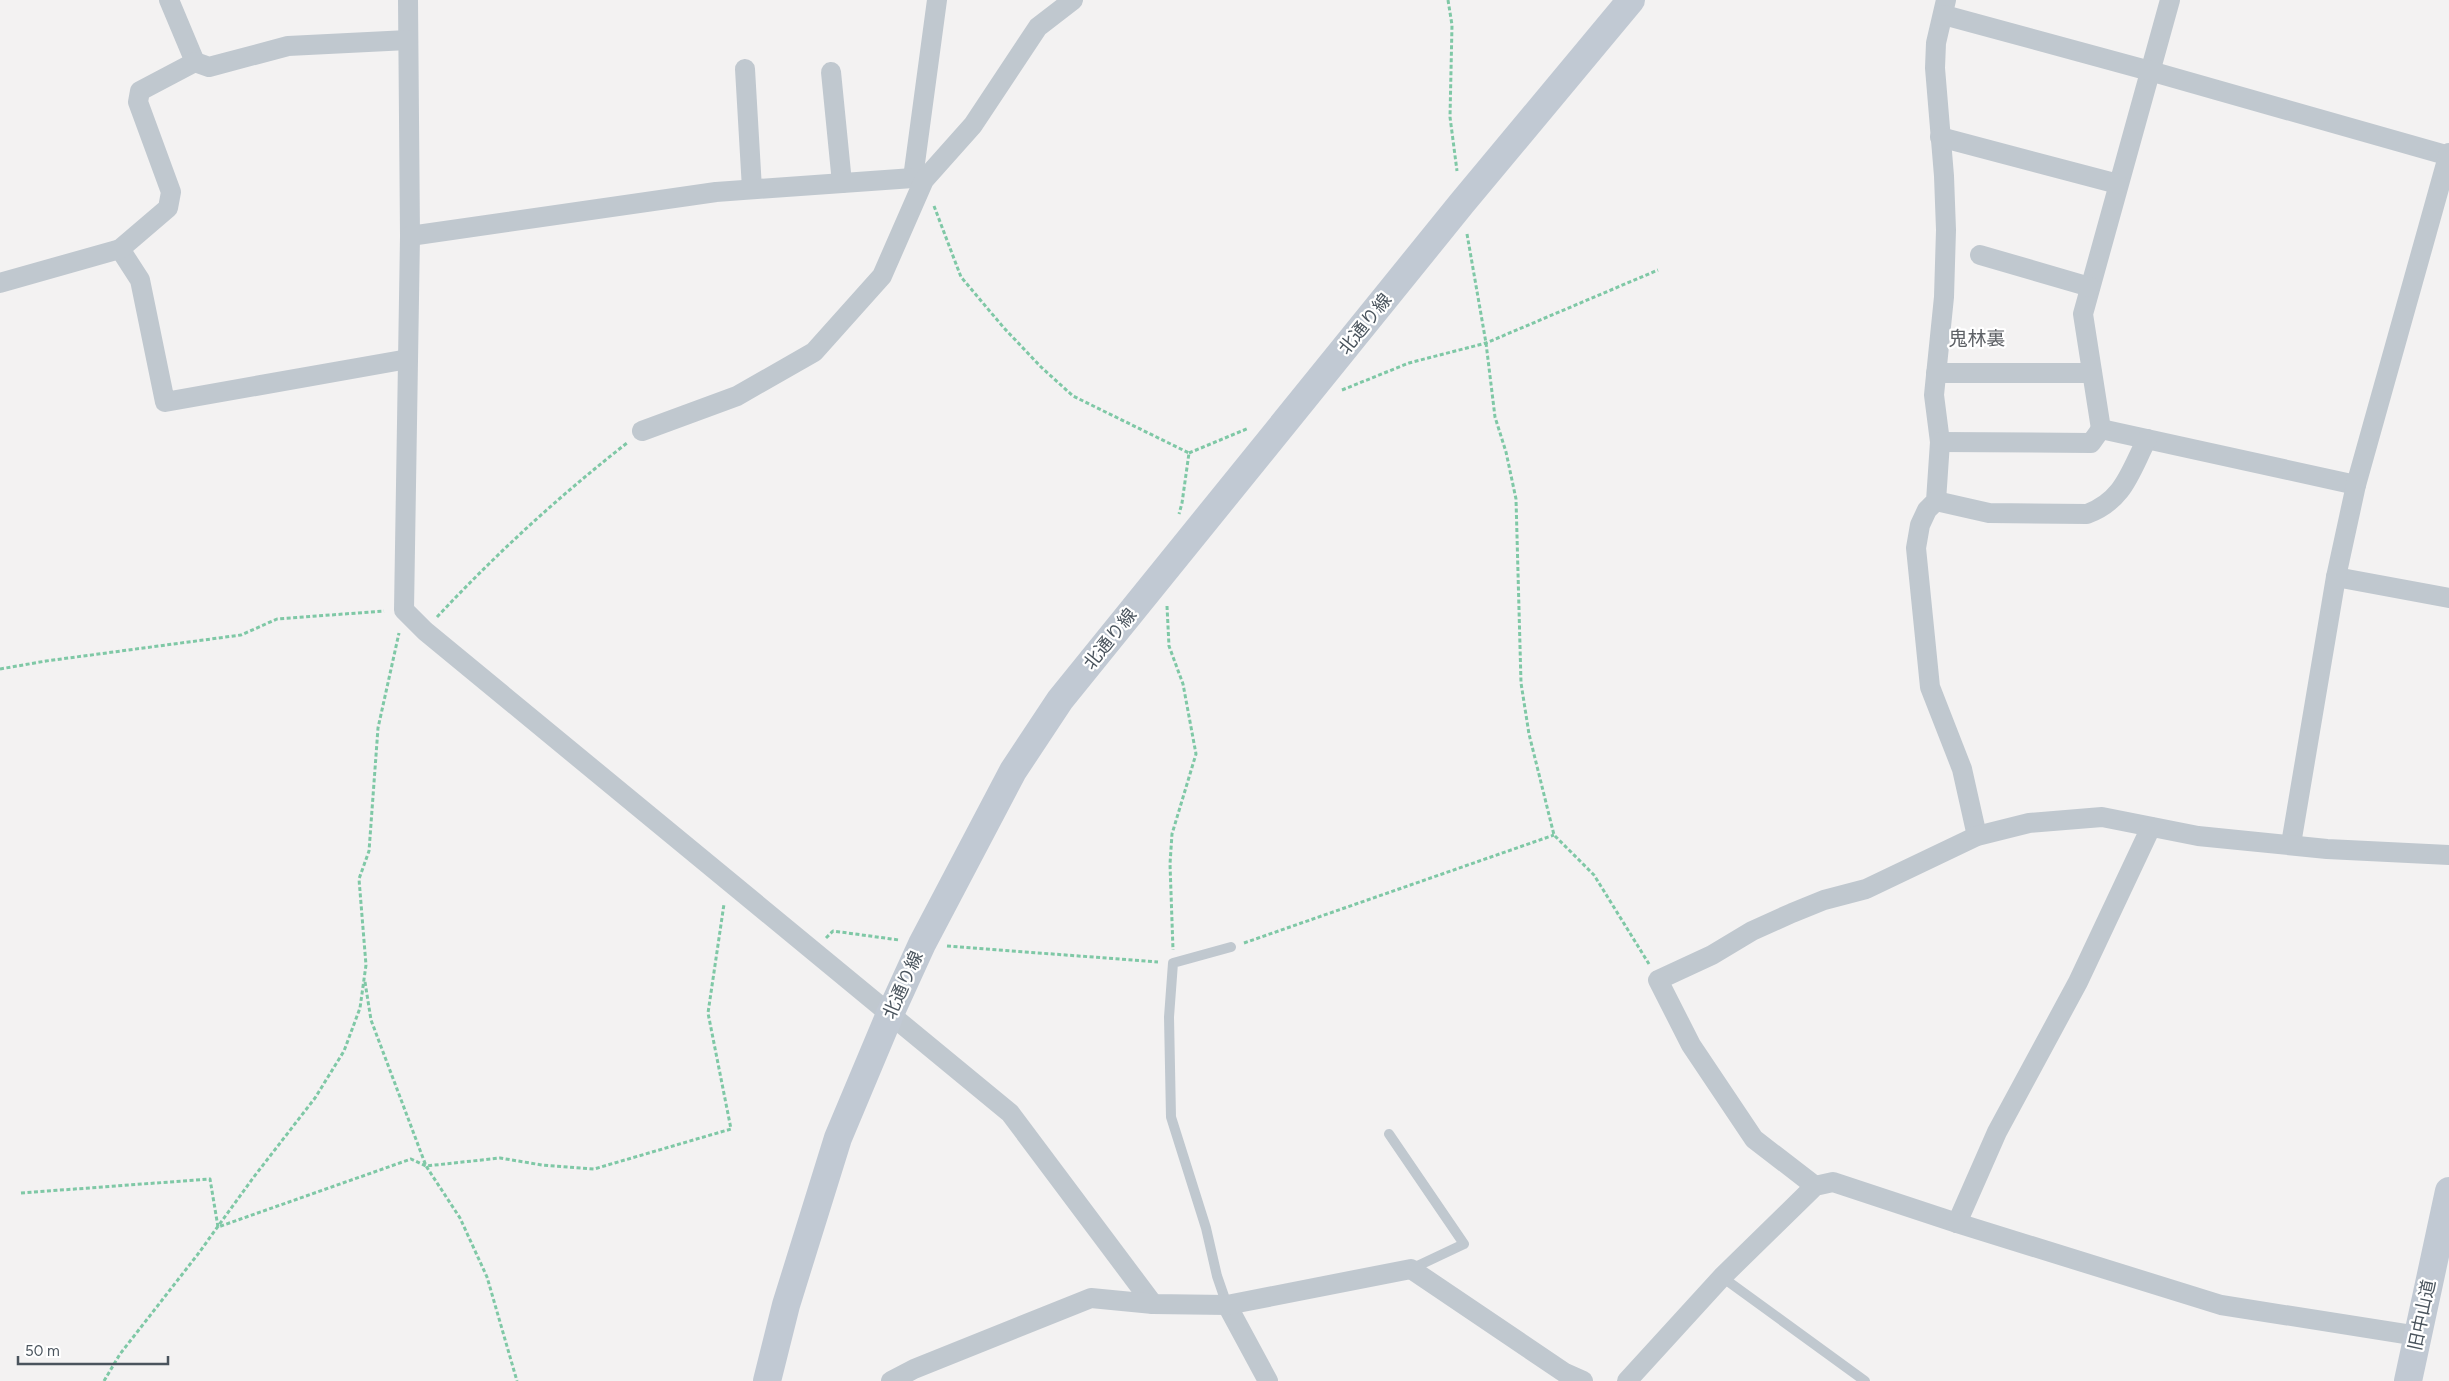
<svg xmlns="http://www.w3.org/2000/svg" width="2449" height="1381" viewBox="0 0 2449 1381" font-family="Figtree,'Noto Sans JP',sans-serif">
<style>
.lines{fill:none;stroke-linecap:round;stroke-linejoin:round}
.path{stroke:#7fc8a6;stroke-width:3;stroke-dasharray:4 2.5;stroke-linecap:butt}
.lane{stroke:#c0c8cf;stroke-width:10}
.street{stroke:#c0c8cf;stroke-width:20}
.secondary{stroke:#c1c9d3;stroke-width:28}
.labels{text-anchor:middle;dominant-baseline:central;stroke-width:4.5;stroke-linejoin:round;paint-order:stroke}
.street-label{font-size:18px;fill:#4a545d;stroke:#fff}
.neighbourhood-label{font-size:19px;fill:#5e6166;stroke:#fff}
</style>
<rect width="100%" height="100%" fill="#f3f2f2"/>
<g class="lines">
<g class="path">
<polyline points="1448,0 1452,25 1450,117 1457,171"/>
<polyline points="934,206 961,277 1004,328 1041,367 1073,396 1189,453 1182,503 1179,514"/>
<polyline points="1467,234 1486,343 1495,417 1506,452 1516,499 1521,683 1529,734 1554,835 1594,875 1649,964"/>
<polyline points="1342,390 1409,363 1486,343 1658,270"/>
<polyline points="1189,453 1249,428"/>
<polyline points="1167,606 1169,646 1183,684 1196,754 1172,834 1170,864 1173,950"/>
<path d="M437,617C497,553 558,497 627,443"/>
<polyline points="0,669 46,661 241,635 277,619 384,611"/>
<polyline points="826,938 833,931 899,940"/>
<polyline points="1244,943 1554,835"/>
<polyline points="947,946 1158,962"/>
<polyline points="365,982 371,1020 426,1166 460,1218 487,1277 517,1381"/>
<polyline points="21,1193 210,1179 218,1227 411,1159 426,1166 500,1158 542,1165 594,1169 731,1129 708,1013 724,904"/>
<polyline points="104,1381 120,1354 198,1254 253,1178 315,1098 344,1051 360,1008 366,965 359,879 369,851 378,728 399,633"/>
</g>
<g class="lane">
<polyline points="1389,1134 1464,1244 1411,1269"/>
<polyline points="1722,1277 1865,1381"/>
<polyline points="1227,1305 1217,1276 1206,1228 1171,1117 1169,1017 1173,963 1231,947"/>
</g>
<g class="street">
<polyline points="169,0 195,62"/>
<polyline points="408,0 410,236 404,610 425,631 1010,1113 1153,1304"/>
<polyline points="1946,0 1936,43 1935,68 1944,176 1946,230 1944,297 1934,395 1940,442 1936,501 1927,510 1920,525 1916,548 1930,687 1962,769 1977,836"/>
<polyline points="2170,0 2083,314 2101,429 2356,485"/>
<polyline points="1944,15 2150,71 2449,156"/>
<polyline points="745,69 752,189"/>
<polyline points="831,72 842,183"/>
<polyline points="1940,137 2118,184"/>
<polyline points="913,178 937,0"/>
<polyline points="410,236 716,192 913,178 924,180"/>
<polyline points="120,249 140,280 165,402 408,359"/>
<polyline points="1980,255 2090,287"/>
<polyline points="0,283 120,249 168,208 171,192 138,102 140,91 195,62 209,67 288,46 408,40"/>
<polyline points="1936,373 2092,373"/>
<polyline points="642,431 737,396 814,352 882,276 924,180 973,125 1038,27 1073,0"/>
<polyline points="1940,442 2091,443 2101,429"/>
<path d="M1936,501L1989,513L2087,514C2124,500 2130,472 2147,439"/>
<polyline points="2336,577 2449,598"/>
<polyline points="2291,844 2336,577 2356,485 2449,153"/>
<polyline points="1815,1186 1754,1139 1691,1045 1658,980 1712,955 1752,931 1792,913 1824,900 1866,889 1977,836 2029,823 2102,817 2198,836 2327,849 2449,855"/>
<polyline points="1957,1223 1997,1132 2078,982 2151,827"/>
<polyline points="1227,1305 1268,1381"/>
<polyline points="891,1381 914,1369 1091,1298 1153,1304 1227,1305 1411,1269 1565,1373 1583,1381"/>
<polyline points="1627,1381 1722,1277 1815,1186 1833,1182 1957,1223 2221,1305 2418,1336"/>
</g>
<g class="secondary">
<polyline points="767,1381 786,1305 838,1138 890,1014 922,944 1013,771 1060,700 1462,203 1631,0"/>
<polyline points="2408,1381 2449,1191"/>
</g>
</g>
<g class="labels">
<g class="street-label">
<text transform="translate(1365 324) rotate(-51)">北通り線</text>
<text transform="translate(1110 639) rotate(-51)">北通り線</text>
<text transform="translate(903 985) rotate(-66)">北通り線</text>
<text transform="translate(2422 1315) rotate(-78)">旧中山道</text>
</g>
<g class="neighbourhood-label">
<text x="1977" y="338">鬼林裏</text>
</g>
</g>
<path d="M18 1356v8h150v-8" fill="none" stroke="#4a545d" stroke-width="2.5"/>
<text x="25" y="1356" font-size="15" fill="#4a545d" stroke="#ffffff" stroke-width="4" paint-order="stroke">50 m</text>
</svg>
